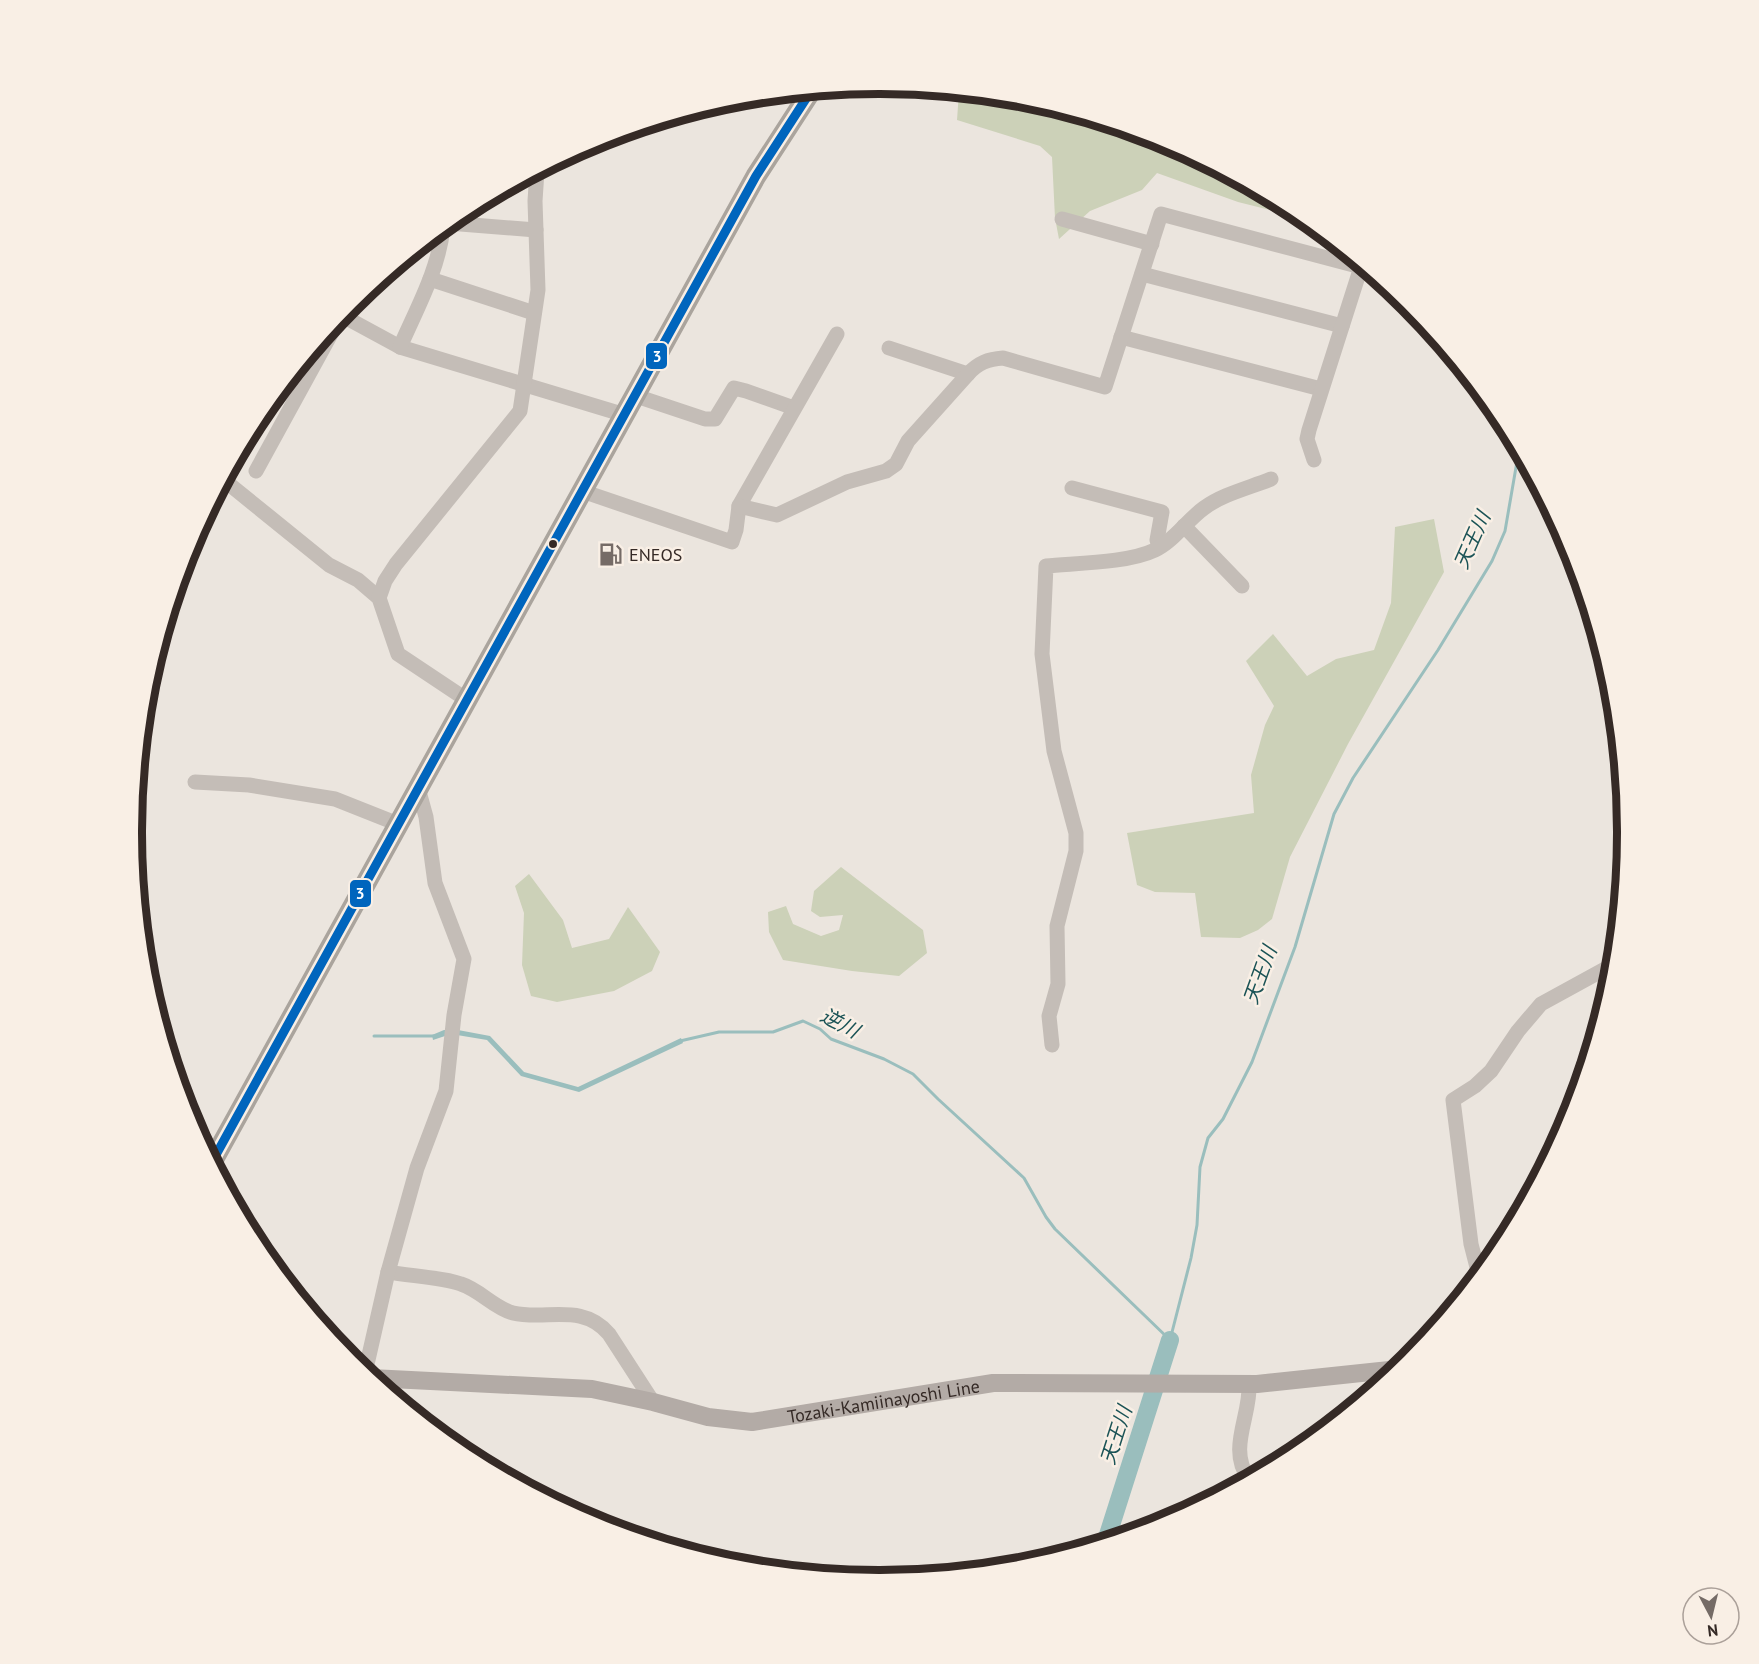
<svg xmlns="http://www.w3.org/2000/svg" width="1759" height="1664" viewBox="0 0 1759 1664" font-family="'PT Sans','Noto Sans JP',sans-serif">
<style>
.green{fill:#ccd1b8}
.water{fill:#9abebd}
.lines{fill:none;stroke-linecap:round;stroke-linejoin:round}
.stream{stroke:#9abebd;stroke-width:3}
.river{stroke:#9abebd;stroke-width:18}
.minor{stroke:#c4bdb7;stroke-width:15}
.major{stroke:#b3aba6;stroke-width:18}
.highway{stroke:#aaa49d;stroke-width:21}
.bus-1-casing{stroke:#f9efe5;stroke-width:14}
.bus-1{stroke:#0065bd;stroke-width:9}
.bus-dot{fill:#352a26;stroke:#f9efe5;stroke-width:2}
.labels{text-anchor:middle;dominant-baseline:central;stroke-width:5;stroke-linejoin:round;paint-order:stroke}
.poi-label{font-size:18px;fill:#352a26;stroke:#f9efe5;text-anchor:start}
.street-label{font-size:18px;fill:#352a26;stroke:#f9efe5}
.water-label{font-size:20px;font-style:italic;fill:#1b5356;stroke:#f9efe5}
.rim{fill:none;stroke:#352a26;stroke-width:8}
.line-badge{stroke:#f9efe5;stroke-width:2}
.badge-label{font-size:16px;text-anchor:middle;font-weight:bold;fill:#fff}
</style>
<rect width="100%" height="100%" fill="#ebe5de"/>
<g class="green">
<polygon points="959,92 1026,98 1166,141 1295,210 1306,219 1238,202 1157,173 1142,190 1090,211 1059,239 1055,218 1052,157 1040,146 957,120"/>
<polygon points="1434,519 1444,572 1348,744 1290,857 1272,919 1258,930 1240,938 1201,937 1195,893 1155,892 1137,885 1127,833 1254,813 1251,775 1265,725 1274,706 1246,661 1273,634 1307,676 1336,659 1374,650 1391,603 1395,527"/>
<polygon points="841,867 923,930 927,953 899,976 852,971 783,960 769,932 768,912 786,906 793,924 821,936 839,930 843,915 820,917 811,911 814,891"/>
<polygon points="529,874 563,920 572,948 609,939 628,907 660,952 652,971 614,991 557,1002 531,996 522,965 524,913 515,886"/>
<path d="M170,1057C183,1064 182,1074 179,1088Z"/>
</g>
<polygon class="water" points="444,1030 458,1030 490,1036 524,1072 578,1087 681,1038 683,1043 579,1092 521,1076 487,1040 457,1035 445,1036 433,1040 432,1035"/>
<g class="lines">
<g class="stream">
<polyline points="374,1036 436,1036"/>
<polyline points="680,1041 719,1032 773,1032 803,1021 820,1029 831,1039 884,1059 913,1074 938,1099 1024,1178 1046,1217 1055,1229 1170,1340 1191,1258 1197,1225 1200,1167 1208,1138 1223,1119 1252,1062 1295,947 1334,814 1353,778 1438,650 1492,561 1505,531 1519,450"/>
</g>
<polyline class="river" points="1106,1541 1170,1340"/>
<g class="minor">
<polyline points="1062,219 1152,244"/>
<polyline points="448,223 536,230"/>
<polyline points="1142,274 1342,326"/>
<polyline points="430,279 534,313"/>
<polyline points="341,315 400,347 625,415"/>
<polyline points="1121,337 1321,389"/>
<path d="M400,347C417,308 439,269 443,227"/>
<polyline points="889,348 968,374"/>
<polyline points="636,396 705,419 715,419 734,388 746,391 794,408"/>
<polyline points="256,471 342,314"/>
<polyline points="224,480 329,565 358,580 379,598 398,654 467,700"/>
<polyline points="1072,488 1162,512 1157,540 1159,547"/>
<polyline points="582,491 732,542 736,530 739,506 837,334"/>
<path d="M739,506L777,515L847,482L886,471L896,464L908,441L968,374C978,363 988,359 1003,358L1105,387L1161,214L1361,267L1309,430L1307,439L1314,460"/>
<polyline points="1184,526 1242,586"/>
<polyline points="379,598 385,581 396,564 520,411 538,290 535,201 537,171"/>
<polyline points="195,782 249,785 335,799 398,824"/>
<path d="M1052,1045L1049,1016L1058,984L1057,926L1076,851V833L1054,751L1042,654L1046,566C1077,563 1128,563 1155,550C1174,541 1187,520 1204,508C1223,494 1249,488 1271,479"/>
<path d="M388,1272C409,1276 442,1277 461,1284C480,1290 494,1308 513,1313C546,1321 582,1302 609,1334L653,1402"/>
<polyline points="1479,1275 1471,1244 1453,1100 1475,1086 1491,1071 1518,1031 1541,1004 1614,964"/>
<polyline points="365,1373 388,1272 417,1168 446,1091 454,1015 464,959 435,883 426,817 418,788"/>
<path d="M1249,1479C1227,1449 1251,1416 1249,1384"/>
</g>
<path class="major" id="s1" d="M371,1378L592,1389L653,1402L708,1417L752,1422L993,1383L1257,1384L1399,1369"/>
<polyline class="highway" points="212,1162 756,176 811,91"/>
<defs>
<polyline id="bus-1" points="212,1162 756,176 811,91"/>
</defs>
<use href="#bus-1" class="bus-1-casing"/>
<use href="#bus-1" class="bus-1"/>
</g>
<defs>
<symbol id="fuel-bare" viewBox="-9 -9 18 18"><path d="M-5.5-6h7V0h2V4h1.3V-2.5L3-4.5l.8-.8L6-3V5H2.5V1h-1V6h-7ZM-4.2-4.7v3.2H.2V-4.7Z" fill="#756b66" stroke="#f9efe5" stroke-width="2.5" paint-order="stroke"/></symbol>
</defs>
<g fill-rule="evenodd">
<use href="#fuel-bare" x="594" y="538" width="33" height="33"/>
</g>
<circle class="bus-dot" cx="553" cy="544" r="5"/>
<g class="labels">
<g class="poi-label">
<text x="629" y="554">ENEOS</text>
</g>
<g class="street-label">
<text stroke="none"><textPath href="#s1" startOffset="518">Tozaki-Kamiinayoshi Line</textPath></text>
</g>
<g class="water-label">
<text transform="translate(1472 540) rotate(-66)">天王川</text>
<text transform="translate(1260 975) rotate(-70)">天王川</text>
<text transform="translate(840 1023) rotate(28)">逆川</text>
<text transform="translate(1116 1435) rotate(-72)">天王川</text>
</g>
</g>
<path d="M0 0H1759V1664H0ZM879 94H880A737 737 0 0 1 1617 831V833A737 737 0 0 1 880 1570H879A737 737 0 0 1 142 833V831A737 737 0 0 1 879 94Z" fill="#f9efe5" fill-rule="evenodd"/>
<path class="rim" d="M879 94H880A737 737 0 0 1 1617 831V833A737 737 0 0 1 880 1570H879A737 737 0 0 1 142 833V831A737 737 0 0 1 879 94Z"/>
<g class="line-badge">
<rect x="645" y="342" width="23" height="28" rx="6" fill="#0065bd"/>
<rect x="349" y="879" width="23" height="29" rx="6" fill="#0065bd"/>
</g>
<g class="badge-label">
<text x="657" y="362">3</text>
<text x="360" y="899">3</text>
</g>
<g transform="translate(1711 1616) rotate(173)"><circle r="28" fill="#f9efe5" stroke="#aba099" stroke-width="1.5"/>
<path d="M0-4.5L10 22L0 15L-10 22Z" fill="#756b66"/>
<text y="-9" font-size="16" font-weight="bold" text-anchor="middle" fill="#352a26">N</text>
</g>
</svg>
